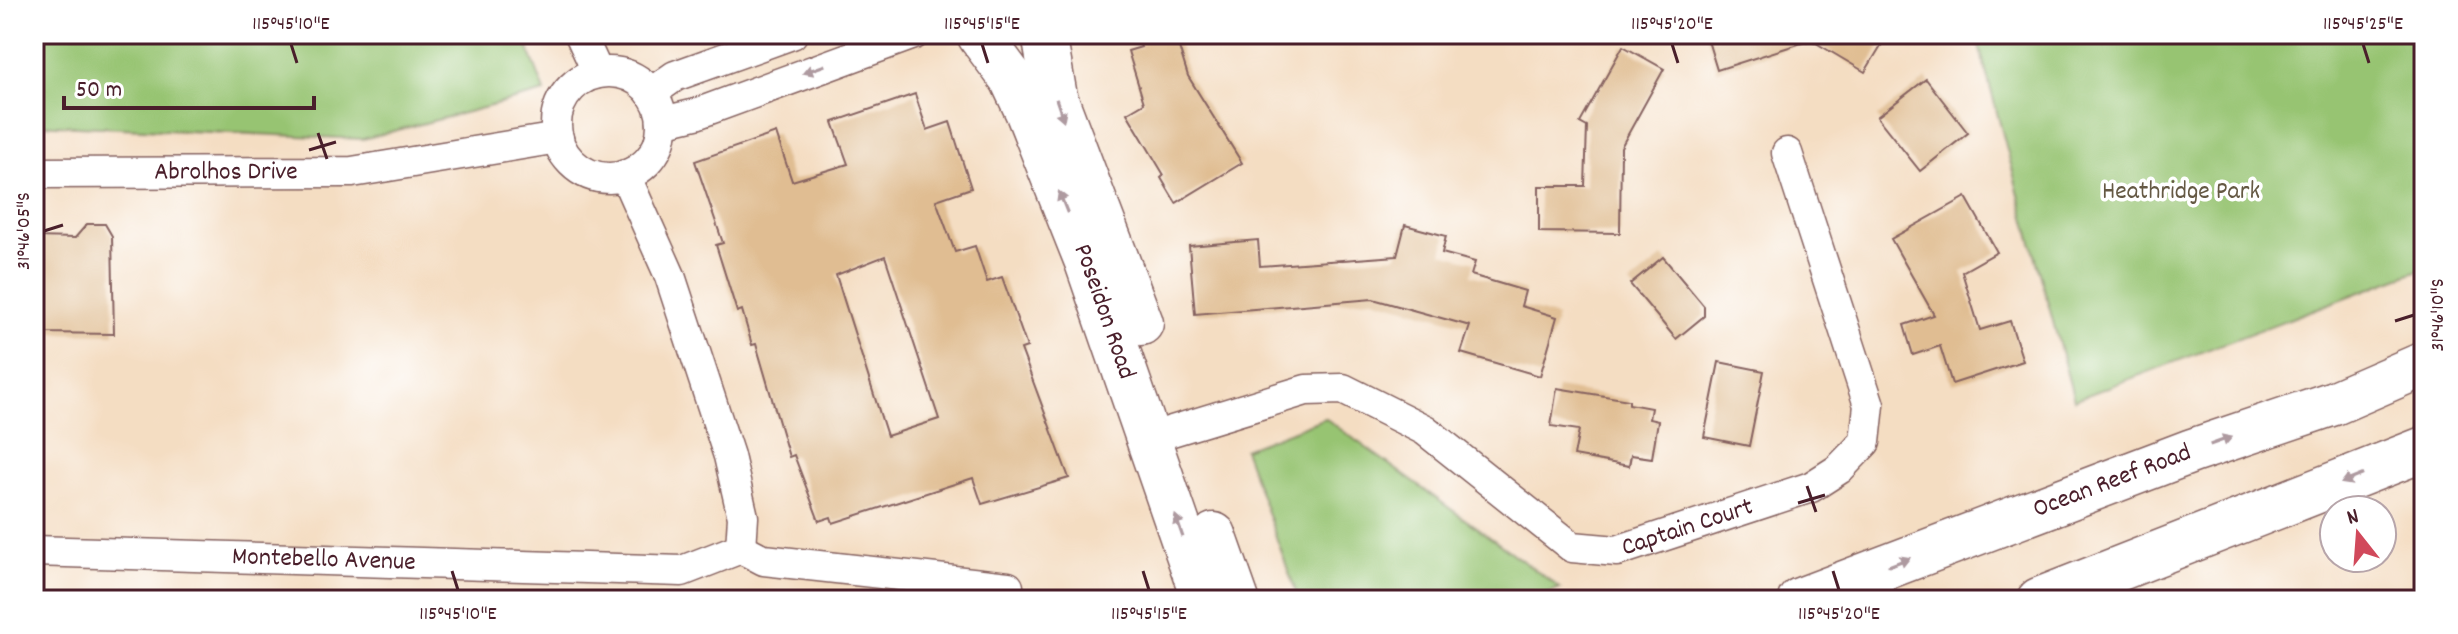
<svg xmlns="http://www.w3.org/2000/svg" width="2458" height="634" viewBox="0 0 2458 634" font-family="Dekko,sans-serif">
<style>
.green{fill:#97c472;stroke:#70724e;stroke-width:2}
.building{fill:#e0bd92;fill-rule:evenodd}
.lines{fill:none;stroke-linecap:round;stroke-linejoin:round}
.street-casing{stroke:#866260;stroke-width:33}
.secondary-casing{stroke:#866260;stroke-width:47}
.primary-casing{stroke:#866260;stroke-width:47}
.street{stroke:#fff;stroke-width:30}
.secondary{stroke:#fff;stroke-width:44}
.primary{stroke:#fff;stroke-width:44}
.oneway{fill:#ae9aa0}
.ticks{fill:none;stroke:#4a1f2b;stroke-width:3}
.labels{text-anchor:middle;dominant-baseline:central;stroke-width:7;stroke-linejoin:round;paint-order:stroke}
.street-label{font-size:26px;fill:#4a1f2b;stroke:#fff}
.park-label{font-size:26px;fill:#655944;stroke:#fff}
.neatline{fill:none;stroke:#4a1f2b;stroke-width:3}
.ticks-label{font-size:20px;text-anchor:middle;fill:#4a1f2b}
</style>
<rect width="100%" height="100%" fill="#fff"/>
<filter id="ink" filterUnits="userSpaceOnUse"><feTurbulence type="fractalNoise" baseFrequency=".0125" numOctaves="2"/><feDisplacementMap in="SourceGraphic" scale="16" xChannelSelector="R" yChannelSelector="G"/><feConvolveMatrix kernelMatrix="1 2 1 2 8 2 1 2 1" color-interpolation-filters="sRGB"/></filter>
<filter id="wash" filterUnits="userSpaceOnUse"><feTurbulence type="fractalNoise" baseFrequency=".006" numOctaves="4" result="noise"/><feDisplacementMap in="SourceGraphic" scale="32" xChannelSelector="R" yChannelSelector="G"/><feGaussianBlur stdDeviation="1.8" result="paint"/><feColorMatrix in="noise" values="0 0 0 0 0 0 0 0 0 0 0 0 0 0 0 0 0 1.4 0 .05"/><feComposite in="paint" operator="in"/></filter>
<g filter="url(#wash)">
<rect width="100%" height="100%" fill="#f4ddc2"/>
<g class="green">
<polygon points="34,34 523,34 545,92 363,139 34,124"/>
<polygon points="1976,34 2424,34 2424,268 2074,400"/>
<polygon points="1325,418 1560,588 1532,600 1299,600 1244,449"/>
</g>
<g id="blocks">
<g class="building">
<polygon points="1136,34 1175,34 1188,76 1242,163 1176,203 1161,178 1164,175 1127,113 1144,103 1128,51 1141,47"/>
<polygon points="1706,34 1888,34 1865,72 1811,40 1717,70"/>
<polygon points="1623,46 1664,69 1621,147 1620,233 1539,232 1539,186 1585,186 1587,127 1580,123"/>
<polygon points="1926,79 1968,133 1920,171 1877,117"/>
<path d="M915,94L927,130L950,122L971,188L936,200L955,252L975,246L987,282L1002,277L1027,347L1021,349L1069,478L982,504L973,478L833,523L831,517L819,521L794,455L789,457L756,344L752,345L742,310L737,312L716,245L723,243L695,161L776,133L792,181L848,164L833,122ZM885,256L939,419L887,436L836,275Z"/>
<polygon points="1966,197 1997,252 1962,272 1980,330 2010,321 2023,361 1952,384 1940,346 1913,355 1904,325 1934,315 1891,239"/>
<polygon points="87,224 105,224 112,236 114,334 43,333 43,277 34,278 34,237 75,238"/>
<polygon points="1405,225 1446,236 1442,253 1475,262 1471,275 1525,291 1521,306 1557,317 1540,376 1461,353 1470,326 1373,299 1195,314 1189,246 1258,240 1260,266 1397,256"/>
<polygon points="1663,257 1704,306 1704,316 1676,339 1630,284"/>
<polygon points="1719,362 1764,371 1749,446 1704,437"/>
<polygon points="1557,388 1629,400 1629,404 1651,408 1649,419 1658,421 1652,458 1631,455 1629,466 1574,456 1579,430 1551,426"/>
</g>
</g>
</g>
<g filter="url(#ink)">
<use href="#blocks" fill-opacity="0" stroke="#866260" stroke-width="2"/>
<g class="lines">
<defs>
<g id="street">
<polyline points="580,34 598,73"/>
<circle cx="609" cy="125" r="53"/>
<polyline points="651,93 675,76 792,34"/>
<polyline points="662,122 696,114 914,34"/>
<path id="s1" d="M34,173L352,172L558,138"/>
<path id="s2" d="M1149,438L1306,390L1343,389L1425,430L1572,547L1617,551L1811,487L1839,469L1865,442L1869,405L1787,153"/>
<polyline points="741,548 764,560 1008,587"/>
<path id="s3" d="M34,551L682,571L741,548L743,517L729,456L670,276L625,175"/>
</g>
<g id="secondary">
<polyline points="1044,34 1055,97 1141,323"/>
<path id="s4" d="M980,36L1012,79L1027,111L1087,262L1204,600"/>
<polyline points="1214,535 1237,600"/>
</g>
<g id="primary">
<path id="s5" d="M1800,600L2192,451L2334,403L2424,364"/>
<polyline points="2039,600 2424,449"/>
</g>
</defs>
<use href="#street" class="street-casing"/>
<use href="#secondary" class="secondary-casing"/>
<use href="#primary" class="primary-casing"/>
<use href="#street" class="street"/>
<use href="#secondary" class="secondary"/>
<use href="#primary" class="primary"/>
</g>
<defs><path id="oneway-solid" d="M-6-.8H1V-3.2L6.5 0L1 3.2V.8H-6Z" transform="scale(2)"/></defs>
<g class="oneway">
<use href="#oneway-solid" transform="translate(814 69) rotate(160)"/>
<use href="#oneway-solid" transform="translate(1060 110) rotate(71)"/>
<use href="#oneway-solid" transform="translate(1063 202) rotate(-112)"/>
<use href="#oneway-solid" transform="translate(2221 441) rotate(-19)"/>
<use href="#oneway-solid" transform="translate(2352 479) rotate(158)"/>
<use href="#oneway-solid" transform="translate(1179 526) rotate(-109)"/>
<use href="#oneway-solid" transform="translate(1899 562) rotate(-21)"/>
</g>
</g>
<path class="ticks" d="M291,44L297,63M982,44L988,63M1672,44L1678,63M2363,44L2369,63M318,133L327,159M309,150L336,142M44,231L63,225M2395,321L2414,315M1807,486L1816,512M1798,503L1825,495M452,571L458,590M1143,571L1149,590M1833,571L1839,590"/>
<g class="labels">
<g class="street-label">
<text stroke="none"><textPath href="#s1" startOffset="192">Abrolhos Drive</textPath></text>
<text stroke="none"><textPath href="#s4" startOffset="304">Poseidon Road</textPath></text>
<text stroke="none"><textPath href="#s5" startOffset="334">Ocean Reef Road</textPath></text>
<text stroke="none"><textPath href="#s2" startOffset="600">Captain Court</textPath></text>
<text stroke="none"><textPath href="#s3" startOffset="290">Montebello Avenue</textPath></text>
</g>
<g class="park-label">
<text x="2181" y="192">Heathridge Park</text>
</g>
</g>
<rect width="2458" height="634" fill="none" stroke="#fff" stroke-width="88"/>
<g transform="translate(2358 534) rotate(343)"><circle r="38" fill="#ffffff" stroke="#b7a5aa" stroke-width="2"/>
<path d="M0-6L14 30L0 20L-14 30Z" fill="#d1495b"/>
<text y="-12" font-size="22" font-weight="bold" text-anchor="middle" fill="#4a1f2b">N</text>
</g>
<path d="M64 96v12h250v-12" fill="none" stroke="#4a1f2b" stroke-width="4"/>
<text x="76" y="96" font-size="24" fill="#4a1f2b" stroke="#ffffff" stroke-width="6" paint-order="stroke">50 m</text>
<rect x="44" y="44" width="2370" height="546" class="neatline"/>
<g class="ticks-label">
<text x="291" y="29">115°45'10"E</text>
<text x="982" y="29">115°45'15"E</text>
<text x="1672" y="29">115°45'20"E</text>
<text x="2363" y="29">115°45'25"E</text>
<text transform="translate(22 231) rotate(-90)" y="7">31°46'05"S</text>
<text transform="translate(2436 315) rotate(-90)" y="7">31°46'10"S</text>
<text x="458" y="619">115°45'10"E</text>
<text x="1149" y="619">115°45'15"E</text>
<text x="1839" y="619">115°45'20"E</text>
</g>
</svg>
